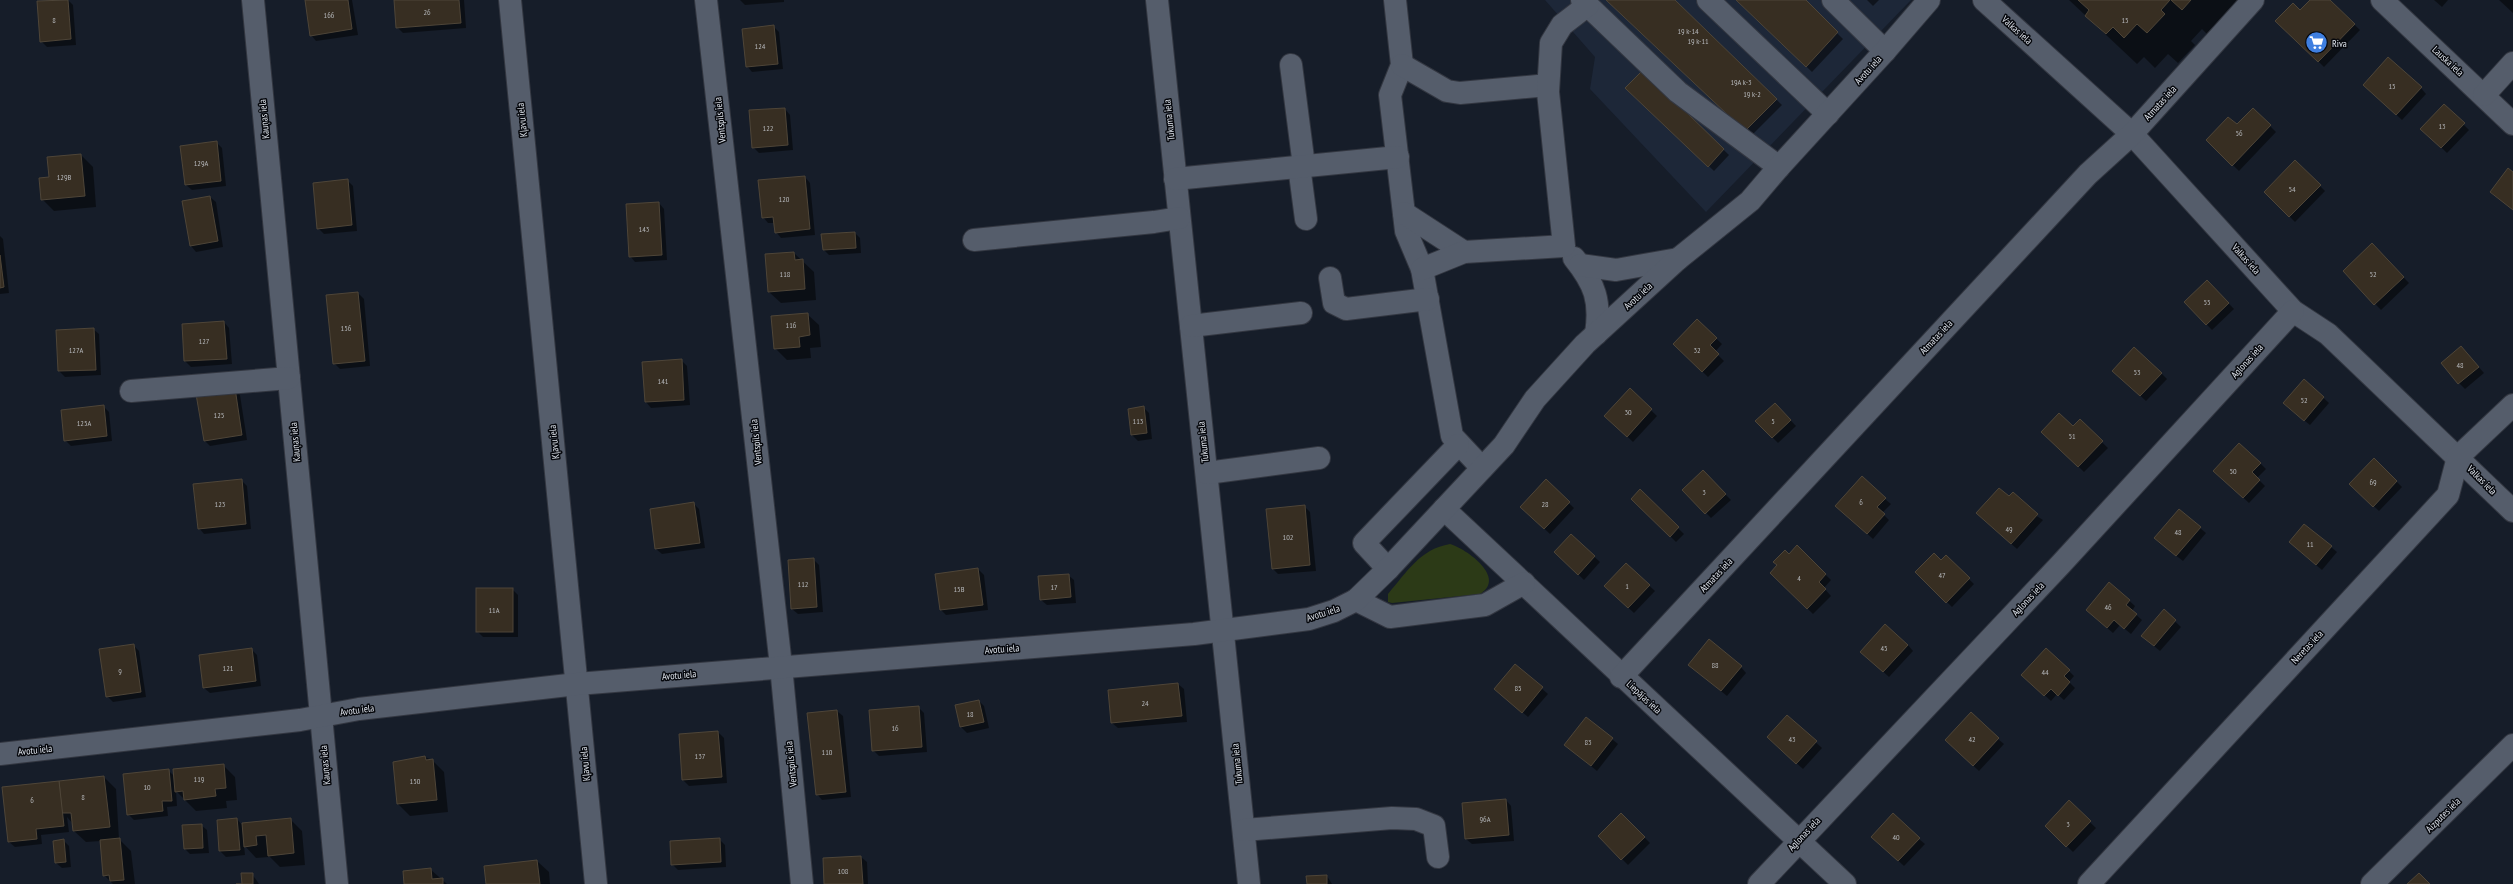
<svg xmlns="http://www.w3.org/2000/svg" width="2513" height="884" viewBox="0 0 2513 884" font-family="'PT Sans Narrow',sans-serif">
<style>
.built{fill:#1d2738}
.green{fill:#2c3a17}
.shadow{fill:#0007}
.building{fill:#372e22;stroke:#4e4538}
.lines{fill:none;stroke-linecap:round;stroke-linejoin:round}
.minor-casing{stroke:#333741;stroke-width:24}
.minor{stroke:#555d6b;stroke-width:22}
.labels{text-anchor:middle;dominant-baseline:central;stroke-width:3;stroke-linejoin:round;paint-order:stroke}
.number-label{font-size:8px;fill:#b4b6b9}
.street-label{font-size:10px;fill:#dee3eb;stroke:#05070c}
.poi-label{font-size:10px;fill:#dee3eb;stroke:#05070c;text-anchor:start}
</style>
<rect width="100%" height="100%" fill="#161d29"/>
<polygon class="built" points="1545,0 1911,0 1706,212 1590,89 1595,57"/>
<path class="green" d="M1450,544C1467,549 1507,578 1480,594L1392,603L1388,602V594C1407,572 1420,549 1450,544Z"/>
<g class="shadow">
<polygon points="68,0 73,5 76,45 47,47 41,41 38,2"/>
<polygon points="306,0 352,0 358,35 316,41 311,35"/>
<polygon points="395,0 464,0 466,28 403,33 397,27"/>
<polygon points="740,0 784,0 784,2 745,5"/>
<polygon points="1607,0 1673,0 1782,105 1751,136"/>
<polygon points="1737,0 1804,0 1843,39 1812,72"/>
<polygon points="1867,0 1879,0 1873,6"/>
<polygon points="2069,0 2250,0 2213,40 2202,29 2191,41 2195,45 2178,63 2168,54 2155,68 2144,57 2137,64"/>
<polygon points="2311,0 2329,0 2360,30 2324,67 2277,21 2300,11"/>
<polygon points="2434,0 2448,0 2442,7"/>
<polygon points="2499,0 2513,0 2513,13"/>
<polygon points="773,26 779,32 783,69 752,72 747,66"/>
<polygon points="1643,72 1729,155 1714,171 1632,94"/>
<polygon points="2421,88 2426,94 2402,120 2370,90"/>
<polygon points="2444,105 2469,130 2447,153 2422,129"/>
<polygon points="785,109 790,115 793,150 759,153 753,147"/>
<polygon points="2253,109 2276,132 2239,171 2207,140 2237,126"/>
<polygon points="216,142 222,148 226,186 192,190 186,185"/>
<polygon points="81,155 93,167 96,207 54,211 42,199 50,177"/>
<polygon points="2295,161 2325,191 2295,222 2265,192"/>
<polygon points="805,177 810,183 815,235 781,238 776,232 775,223 768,223 763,217"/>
<polygon points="347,180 353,186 357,231 324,234 318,228"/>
<polygon points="210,197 216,202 223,247 196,252 191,246 183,201"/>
<polygon points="659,203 664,209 667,260 635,262 630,256"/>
<polygon points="855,233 860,238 861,253 829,255 824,250"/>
<polygon points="0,236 3,239 9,293 0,294"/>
<polygon points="2372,245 2409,283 2381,310 2344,271"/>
<polygon points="794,253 814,272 816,300 781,303 769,292"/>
<polygon points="2207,281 2234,309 2212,330 2185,302"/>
<polygon points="358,293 364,299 370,366 340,369 334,363"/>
<polygon points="807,314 819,325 821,347 810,348 811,358 787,360 775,348"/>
<polygon points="1697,320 1722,344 1715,352 1724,361 1708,377 1674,344"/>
<polygon points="224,322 229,328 232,364 191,367 185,361 183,325"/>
<polygon points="93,329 99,334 101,375 65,377 59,371"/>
<polygon points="2461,347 2484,373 2465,389 2459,383"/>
<polygon points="681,360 687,366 690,405 651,408 646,402"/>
<polygon points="2161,373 2167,379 2146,401 2119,376"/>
<polygon points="2304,380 2329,403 2310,425 2290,409"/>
<polygon points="234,389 240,395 247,440 210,446 205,441"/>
<polygon points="1630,390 1657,416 1633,442 1611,421"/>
<polygon points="1775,404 1796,426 1778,443 1756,421"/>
<polygon points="103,406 109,412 112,441 71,446 65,440"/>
<polygon points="1144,408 1149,413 1152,439 1138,441 1132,435 1129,409"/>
<polygon points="2080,421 2108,448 2084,472 2043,432 2073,427"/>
<polygon points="2374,459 2402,487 2379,511 2350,484"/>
<polygon points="2260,463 2266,469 2257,478 2265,486 2249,503 2220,476"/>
<polygon points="1703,472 1731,500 1711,518 1684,490"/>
<polygon points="241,480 247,486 251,529 204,534 199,528"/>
<polygon points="1546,481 1574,508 1550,534 1521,507"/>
<polygon points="1640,491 1684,534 1676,542 1633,499"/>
<polygon points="2009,498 2043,520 2017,549 1983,519"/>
<polygon points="1885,499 1891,504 1882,513 1889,520 1873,539 1842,511"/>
<polygon points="694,504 699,509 705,548 662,554 656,549"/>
<polygon points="1304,506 1310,512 1316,571 1278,574 1273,569"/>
<polygon points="2200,528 2206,533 2183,561 2161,544"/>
<polygon points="1571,535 1600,562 1584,580 1561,558"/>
<polygon points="1797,547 1831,580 1824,588 1831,596 1813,614 1771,573"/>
<polygon points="2331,547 2337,552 2322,570 2296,548"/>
<polygon points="1946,557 1974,584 1952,607 1916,572 1941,561"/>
<polygon points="813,559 819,565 823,612 798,614 792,609"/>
<polygon points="1626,564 1655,591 1634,613 1605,586"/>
<polygon points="978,569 984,575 988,610 946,615 941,610"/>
<polygon points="1068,575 1074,580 1076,603 1047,605 1041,600"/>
<polygon points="2110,583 2135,606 2132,611 2142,620 2131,634 2120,625 2113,633 2092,615"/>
<polygon points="512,589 518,595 518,637 483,637 477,631"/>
<polygon points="2164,611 2181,627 2160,651 2148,641"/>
<polygon points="133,645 139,651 146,697 113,702 107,696"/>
<polygon points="1908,645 1913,651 1889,677 1867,657"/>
<polygon points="251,649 257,655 261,686 210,693 204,688"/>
<polygon points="1515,665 1548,694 1528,717 1501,694"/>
<polygon points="1741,667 1746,673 1727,696 1695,670"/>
<polygon points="2069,671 2074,676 2069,682 2075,688 2064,700 2057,694 2051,701 2028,680"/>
<polygon points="1178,684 1184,689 1187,722 1118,728 1112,723"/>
<polygon points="979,701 984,706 989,728 967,733 961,727 956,705"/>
<polygon points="918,707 924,713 927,752 879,756 873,750"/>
<polygon points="837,711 843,716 851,797 822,800 817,794 809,713"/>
<polygon points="1787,716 1822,748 1803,769 1774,743"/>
<polygon points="1586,718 1618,744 1597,771 1565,745"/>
<polygon points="718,732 724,738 727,783 689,786 683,780"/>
<polygon points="1998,739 2004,744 1979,771 1952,746"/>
<polygon points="425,757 432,760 444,772 448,812 410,816 398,804"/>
<polygon points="223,765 235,777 237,800 226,801 227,808 196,811 176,791 177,806 167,807 168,816 134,820 128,814 168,770 174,776"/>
<polygon points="104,777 116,789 119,839 131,851 135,884 113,884 104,875 101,841 86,842 74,831 73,824 67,817 69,832 41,835 42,844 15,847 9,842"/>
<polygon points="1506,800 1511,806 1514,841 1472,844 1466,839"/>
<polygon points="2069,802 2096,828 2073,852 2046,826"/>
<polygon points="1621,814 1650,843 1628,865 1599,836"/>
<polygon points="237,819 243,826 290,819 302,831 305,865 280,867 268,855 269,857 256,858 244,845 245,855 226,857 220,851 218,821"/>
<polygon points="201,825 207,830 209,853 190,854 185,849"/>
<polygon points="719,839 725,845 726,867 678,870 672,864"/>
<polygon points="1919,839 1925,844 1904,866 1878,842"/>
<polygon points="64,841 69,846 71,867 62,868 56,863"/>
<polygon points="861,857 867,862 868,884 825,884"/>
<polygon points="537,861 549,872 550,884 487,884"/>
<polygon points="430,869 447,884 405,884"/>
<polygon points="252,874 259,884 243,884"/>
<polygon points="1327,876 1332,884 1308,884"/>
</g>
<g class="building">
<polygon points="68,0 71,39 40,42 37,1"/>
<polygon points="305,0 348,0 352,29 310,36"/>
<polygon points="394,0 459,0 461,23 396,28"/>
<polygon points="1606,0 1675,0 1777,99 1745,131"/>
<polygon points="1736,0 1806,0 1838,32 1806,67"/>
<polygon points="2078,0 2170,0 2161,10 2165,14 2147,33 2137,24 2124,38 2113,27 2106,34 2085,16 2089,10"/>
<polygon points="2171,0 2191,0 2182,10"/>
<polygon points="2310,0 2330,0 2355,24 2318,62 2275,21 2293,3 2300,10"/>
<polygon points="774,25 778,64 746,67 742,29"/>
<polygon points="2388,57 2422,87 2396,115 2363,85"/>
<polygon points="1643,70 1724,149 1708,167 1625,88"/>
<polygon points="2444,104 2465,123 2441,148 2420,129"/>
<polygon points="785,108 788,145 752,148 749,110"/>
<polygon points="2253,108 2271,125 2232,166 2206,140 2228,117 2237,124"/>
<polygon points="217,141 221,181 185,185 180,146"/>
<polygon points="81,154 85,196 41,200 39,178 49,177 47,157"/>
<polygon points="2295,160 2321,185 2289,217 2264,192"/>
<polygon points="2508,168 2513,172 2513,210 2490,192"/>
<polygon points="805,176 810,229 775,233 773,217 762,218 758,180"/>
<polygon points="348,179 352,225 317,229 313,183"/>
<polygon points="210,196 218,241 190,246 182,201"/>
<polygon points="659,202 662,255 629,257 626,204"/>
<polygon points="855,232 856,248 823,250 821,234"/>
<polygon points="2372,243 2404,277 2374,305 2343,271"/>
<polygon points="794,252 795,260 803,259 805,289 768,292 765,254"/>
<polygon points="0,255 4,287 0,288"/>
<polygon points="2207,280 2229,303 2206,325 2184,302"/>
<polygon points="358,292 365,361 333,364 326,295"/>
<polygon points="808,313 810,335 799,337 800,347 774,349 771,316"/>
<polygon points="1697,319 1717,338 1710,345 1719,354 1702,372 1673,344"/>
<polygon points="224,321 227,359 184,361 182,324"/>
<polygon points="94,328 96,370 58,371 56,330"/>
<polygon points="2461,346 2479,367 2458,384 2441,363"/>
<polygon points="2134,347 2162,373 2140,396 2112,371"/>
<polygon points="682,359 684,400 645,402 642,362"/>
<polygon points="2304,379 2324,397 2304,421 2283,403"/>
<polygon points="235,388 242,435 204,441 196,394"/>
<polygon points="1630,388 1652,409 1627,437 1604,416"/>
<polygon points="1775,403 1791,420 1772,438 1755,421"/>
<polygon points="104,405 107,436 64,441 61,410"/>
<polygon points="1144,406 1147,433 1131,435 1128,409"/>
<polygon points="2059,413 2073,426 2080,419 2103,441 2078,467 2041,432"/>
<polygon points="2239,443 2261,463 2252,472 2260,480 2243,498 2213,471"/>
<polygon points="2374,458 2397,481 2373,507 2349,484"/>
<polygon points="1703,470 1726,494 1705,514 1682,490"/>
<polygon points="1862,476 1886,498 1877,507 1885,514 1867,534 1835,506"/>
<polygon points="242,479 246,524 198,529 193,484"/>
<polygon points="1546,479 1570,502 1544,529 1520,507"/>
<polygon points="1999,488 2009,496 2013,492 2038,514 2011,544 1976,513"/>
<polygon points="1640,489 1679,527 1670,537 1631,499"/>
<polygon points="694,502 700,543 655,549 650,509"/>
<polygon points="1305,505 1310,565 1272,569 1266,509"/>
<polygon points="2179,509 2201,527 2176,556 2154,538"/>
<polygon points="2304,524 2332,546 2316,565 2289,542"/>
<polygon points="1571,534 1595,556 1578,575 1554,552"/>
<polygon points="1797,545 1826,574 1819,582 1826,589 1807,609 1770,573 1777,565 1773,562 1785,550 1789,554"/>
<polygon points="1934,553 1941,560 1946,555 1970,578 1946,603 1915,572"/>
<polygon points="814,558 817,607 791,609 788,560"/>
<polygon points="1626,563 1650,585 1628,608 1604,586"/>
<polygon points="978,568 983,605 940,610 935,574"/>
<polygon points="1069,574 1071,597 1040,600 1038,576"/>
<polygon points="2109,582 2130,600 2126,605 2137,614 2124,629 2114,620 2107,628 2086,610"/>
<rect x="476" y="588" width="37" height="44"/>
<polygon points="2164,609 2176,620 2154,646 2141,636"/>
<polygon points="1885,624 1908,645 1883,672 1860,652"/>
<polygon points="1709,639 1742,666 1721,691 1688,665"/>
<polygon points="134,644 141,692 106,697 99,649"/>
<polygon points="252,648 256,681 203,688 199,655"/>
<polygon points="2046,648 2070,670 2064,676 2070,682 2058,696 2051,689 2044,696 2021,675"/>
<polygon points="1515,664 1543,687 1522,713 1494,689"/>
<polygon points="1178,683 1182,716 1111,723 1108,690"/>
<polygon points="979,700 984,722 960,727 955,705"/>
<polygon points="919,706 922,747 872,751 869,710"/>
<polygon points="837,710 846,792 816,795 807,713"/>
<polygon points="1971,712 1999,738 1973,766 1945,740"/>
<polygon points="1787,715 1817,741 1796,764 1767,737"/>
<polygon points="1586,717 1613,738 1591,766 1564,745"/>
<polygon points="718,731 722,777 682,780 679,734"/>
<polygon points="425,756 426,760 433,759 437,800 397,804 393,762"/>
<polygon points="224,764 226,788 215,789 216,796 184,800 183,791 175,792 173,769"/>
<polygon points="169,769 172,801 162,801 163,811 127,815 123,774"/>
<polygon points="104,776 110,827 73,831 71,813 62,813 59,781"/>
<polygon points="59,781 64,826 36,829 37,839 8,842 2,787"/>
<polygon points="1506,799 1509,835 1465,839 1462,803"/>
<polygon points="2069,800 2091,821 2066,847 2045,826"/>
<polygon points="1621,813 1645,837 1621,860 1598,836"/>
<polygon points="1893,813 1920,838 1898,861 1871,837"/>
<polygon points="237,818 240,850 219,851 217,820"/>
<polygon points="291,818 294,853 268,856 266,835 256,836 257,845 244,847 242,823"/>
<polygon points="202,824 203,848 184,849 182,825"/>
<polygon points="120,838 124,880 110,881 109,875 103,876 100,840"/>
<polygon points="720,838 721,862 671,865 670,841"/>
<polygon points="64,839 66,862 55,863 53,841"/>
<polygon points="861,856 863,884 824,884 823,858"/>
<polygon points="537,860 540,884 486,884 484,866"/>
<polygon points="431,868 432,879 443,878 443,884 404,884 403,871"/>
<polygon points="241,873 253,873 253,884 236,884 242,884"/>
<polygon points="2419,873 2430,884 2407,884"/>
<polygon points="1327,875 1327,884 1307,884 1306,876"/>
</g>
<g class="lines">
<defs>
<g id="minor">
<polyline points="253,0 337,884"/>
<polyline points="510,0 596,884"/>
<polyline points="706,0 781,666 802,884"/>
<polyline points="1157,0 1249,884"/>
<polyline points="1395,0 1402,65 1390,95 1406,231 1422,269 1452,436 1482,468"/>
<polyline points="1582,0 1678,92 1779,167"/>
<polyline points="1708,0 1828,114"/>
<polyline points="1833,0 1885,51"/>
<polyline points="1984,0 2132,134 2293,311 2328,334 2513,511"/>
<polyline points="2382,0 2513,124"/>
<polyline points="1291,65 1304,166"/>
<polyline points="1402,65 1447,91 1460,93 1548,85"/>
<polyline points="2484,95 2513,63"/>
<polyline points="1299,166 1306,219"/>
<polyline points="1175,179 1398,157"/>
<polyline points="1404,213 1464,252"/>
<polyline points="974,240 1154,222 1179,218"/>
<path d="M1574,258C1595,284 1601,301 1596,334"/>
<polyline points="1580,265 1616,270 1678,259"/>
<polyline points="1422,269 1464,252 1564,246 1548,92 1551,43 1562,25 1588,5"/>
<polyline points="1330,278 1334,303 1346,309 1428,299"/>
<polyline points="1191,326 1301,313"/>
<polyline points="131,391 289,378"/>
<polyline points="1207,473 1319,458"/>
<polyline points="1444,509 1845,884"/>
<polyline points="1388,569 1364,543 1458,445"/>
<polyline points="1356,600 1390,617 1485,605 1524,583"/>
<polyline points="1621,677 2088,174 2132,134 2253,0"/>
<polyline points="0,754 300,720 359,709 577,684 1194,634 1309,619 1334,611 1356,600 1388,569 1504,445 1535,399 1585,344 1678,259 1750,201 1779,167 1885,51 1929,0"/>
<polyline points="1244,830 1392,818 1416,819 1434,826 1438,857"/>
<polyline points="1759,884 2061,564 2293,311"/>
<polyline points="2089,884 2448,495 2458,457 2513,405"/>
<polyline points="2372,884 2513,745"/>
</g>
</defs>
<use href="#minor" class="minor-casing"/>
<use href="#minor" class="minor"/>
</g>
<defs>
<symbol id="supermarket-disc" viewBox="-11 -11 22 22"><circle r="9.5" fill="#3f7fe0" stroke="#05070c"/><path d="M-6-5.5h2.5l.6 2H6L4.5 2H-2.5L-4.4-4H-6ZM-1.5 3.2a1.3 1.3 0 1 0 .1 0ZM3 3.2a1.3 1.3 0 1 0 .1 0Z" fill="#fff"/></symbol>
</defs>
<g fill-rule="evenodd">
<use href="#supermarket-disc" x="2304" y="30" width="25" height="25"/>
</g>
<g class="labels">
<g class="number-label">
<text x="427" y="12">26</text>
<text x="329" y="15">166</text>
<text x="54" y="20">8</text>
<text x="2125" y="20">15</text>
<text x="1688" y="31">19 k-14</text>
<text x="1698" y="41">19 k-11</text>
<text x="760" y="46">124</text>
<text x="1741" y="82">19A k-3</text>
<text x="2392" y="86">15</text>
<text x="1752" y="94">19 k-2</text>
<text x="2442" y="126">13</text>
<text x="768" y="128">122</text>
<text x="2239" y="133">56</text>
<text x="201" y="163">129A</text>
<text x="64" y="177">129B</text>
<text x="2292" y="189">54</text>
<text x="784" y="199">120</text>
<text x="644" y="229">143</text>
<text x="785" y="274">118</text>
<text x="2373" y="274">52</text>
<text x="2207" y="302">55</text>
<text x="791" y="325">116</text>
<text x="346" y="328">156</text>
<text x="204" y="341">127</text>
<text x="76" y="350">127A</text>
<text x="1697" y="350">32</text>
<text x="2460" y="365">48</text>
<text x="2137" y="372">53</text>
<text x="663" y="381">141</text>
<text x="2304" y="400">52</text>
<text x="1628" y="412">30</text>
<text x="219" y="415">125</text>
<text x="1138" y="421">113</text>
<text x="1773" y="421">5</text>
<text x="84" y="423">125A</text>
<text x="2072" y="436">51</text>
<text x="2233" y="471">50</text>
<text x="2373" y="482">69</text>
<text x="1704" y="492">3</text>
<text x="1861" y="502">6</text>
<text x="220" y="504">123</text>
<text x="1545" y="504">28</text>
<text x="2009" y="529">49</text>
<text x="2178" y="532">48</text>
<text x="1288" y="537">102</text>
<text x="2310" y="544">11</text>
<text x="1942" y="575">47</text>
<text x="1799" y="578">4</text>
<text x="803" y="584">112</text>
<text x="1627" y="586">1</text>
<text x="1054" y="587">17</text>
<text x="959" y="589">15B</text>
<text x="2108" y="607">46</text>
<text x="494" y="610">11A</text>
<text x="1884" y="648">45</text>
<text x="1715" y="665">88</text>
<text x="228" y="668">121</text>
<text x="120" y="671">9</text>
<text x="2045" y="672">44</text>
<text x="1518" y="688">85</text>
<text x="1145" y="703">24</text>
<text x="970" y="714">18</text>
<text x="895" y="728">16</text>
<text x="1792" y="739">43</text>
<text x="1972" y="739">42</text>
<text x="1588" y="742">83</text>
<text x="827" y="752">110</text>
<text x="700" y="756">137</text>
<text x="199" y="779">119</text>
<text x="415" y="781">150</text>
<text x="147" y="787">10</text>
<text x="83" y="797">8</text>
<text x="32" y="800">6</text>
<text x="1485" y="819">96A</text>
<text x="2068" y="824">3</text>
<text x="1896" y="837">40</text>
<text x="843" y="871">108</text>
</g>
<g class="street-label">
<text transform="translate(2017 30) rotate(42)">Valkas iela</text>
<text transform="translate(2448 61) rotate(43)">Lauska iela</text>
<text transform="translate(1868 70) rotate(-48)">Avotu iela</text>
<text transform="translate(2160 103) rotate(-48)">Atmatas iela</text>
<text transform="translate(264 119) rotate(-95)">Kauņas iela</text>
<text transform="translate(522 120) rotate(-96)">Kļavu iela</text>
<text transform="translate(720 120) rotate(-96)">Ventspils iela</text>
<text transform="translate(1169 120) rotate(-96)">Tukuma iela</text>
<text transform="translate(2246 259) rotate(48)">Valkas iela</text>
<text transform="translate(1638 296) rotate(-43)">Avotu iela</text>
<text transform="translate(1936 337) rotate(-47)">Atmatas iela</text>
<text transform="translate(2247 361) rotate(-48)">Aglonas iela</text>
<text transform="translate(295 442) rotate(-95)">Kauņas iela</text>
<text transform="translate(554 442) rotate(-96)">Kļavu iela</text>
<text transform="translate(756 442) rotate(-96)">Ventspils iela</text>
<text transform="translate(1203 442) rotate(-96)">Tukuma iela</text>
<text transform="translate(2482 480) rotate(45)">Valkas iela</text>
<text transform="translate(1716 575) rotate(-47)">Atmatas iela</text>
<text transform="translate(2028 599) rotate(-47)">Aglonas iela</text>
<text transform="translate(1323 613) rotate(-18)">Avotu iela</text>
<text transform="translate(2307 647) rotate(-47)">Neretas iela</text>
<text transform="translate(1002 649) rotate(-4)">Avotu iela</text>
<text transform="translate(679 675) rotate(-5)">Avotu iela</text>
<text transform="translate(1644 697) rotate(43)">Liepājas iela</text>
<text transform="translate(357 710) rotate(-8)">Avotu iela</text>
<text transform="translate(35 750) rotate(-6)">Avotu iela</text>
<text transform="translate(585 764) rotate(-95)">Kļavu iela</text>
<text transform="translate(791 764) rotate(-96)">Ventspils iela</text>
<text transform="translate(1237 764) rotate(-96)">Tukuma iela</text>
<text transform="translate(325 765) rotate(-95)">Kauņas iela</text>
<text transform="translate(2443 815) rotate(-45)">Aizputes iela</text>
<text transform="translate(1804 834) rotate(-47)">Aglonas iela</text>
</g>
<g class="poi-label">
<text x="2332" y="43">Riva</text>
</g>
</g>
</svg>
